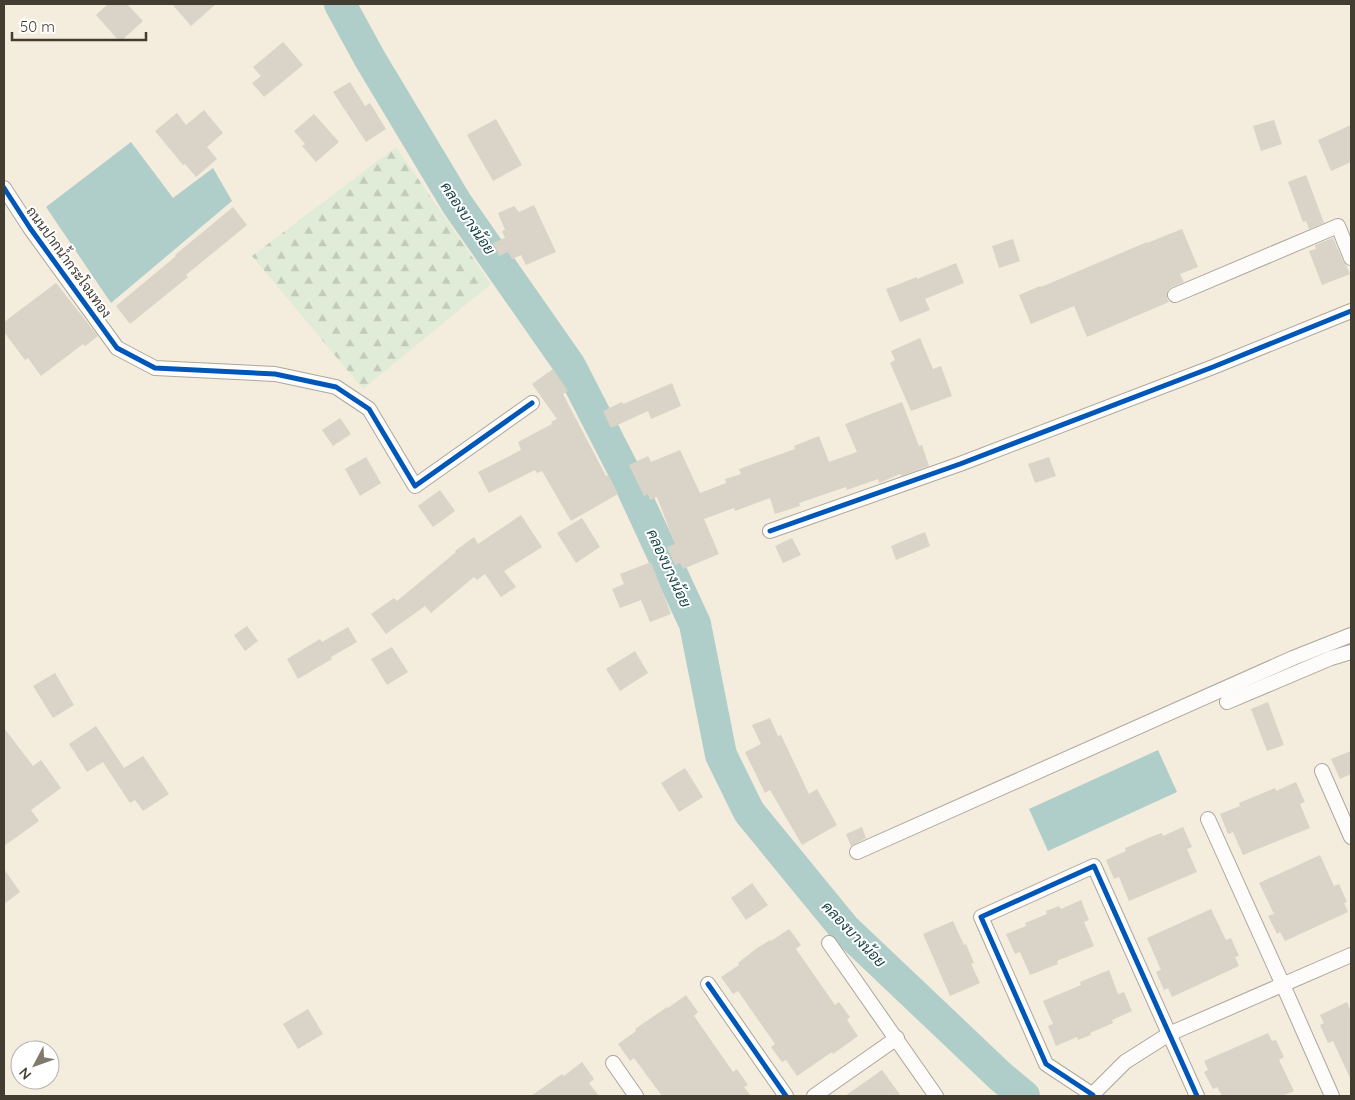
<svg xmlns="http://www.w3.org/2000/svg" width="1355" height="1100" viewBox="0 0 1355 1100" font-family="Quicksand,Sarabun,sans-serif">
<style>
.forest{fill:url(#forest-firs)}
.water{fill:#afceca}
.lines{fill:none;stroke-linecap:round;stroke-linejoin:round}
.river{stroke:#afceca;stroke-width:32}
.building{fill:#dad4c8}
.street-casing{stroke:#ada79c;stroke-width:16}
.street{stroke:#fdfcfa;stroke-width:14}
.cycleway-casing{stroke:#fff;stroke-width:8}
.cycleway{stroke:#0057b8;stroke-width:5}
.labels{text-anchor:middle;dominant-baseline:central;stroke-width:4;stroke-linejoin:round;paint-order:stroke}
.street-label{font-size:14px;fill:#423c31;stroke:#fff}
.water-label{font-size:15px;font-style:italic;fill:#1a4547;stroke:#fff}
</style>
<defs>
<pattern id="forest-firs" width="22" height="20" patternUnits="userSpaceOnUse" patternTransform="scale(1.25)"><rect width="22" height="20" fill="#e1ecd8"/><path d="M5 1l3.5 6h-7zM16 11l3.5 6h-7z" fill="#c2cbba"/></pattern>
</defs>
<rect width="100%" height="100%" fill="#f4ecdd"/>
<polygon class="forest" points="396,147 491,284 363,389 252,256"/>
<g class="water">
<polygon points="131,142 173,198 213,168 232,201 111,303 46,207"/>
<polygon points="1158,750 1177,792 1048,851 1029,809"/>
</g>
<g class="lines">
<polyline class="river" points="340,4 370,59 457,204 570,366 627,477 695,624 721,755 749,812 844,928 1000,1076 1024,1096"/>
</g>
<g class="building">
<polygon points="108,4 127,4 143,21 120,42 96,15"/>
<polygon points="172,4 216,4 191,26"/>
<polygon points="283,42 303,65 264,97 252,83 261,76 253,67"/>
<polygon points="350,82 365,106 370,103 386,129 366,142 333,92"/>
<polygon points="204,110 223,133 207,147 217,159 196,177 185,164 183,165 155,131 177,113 186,125"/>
<polygon points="314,114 339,142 316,162 302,146 305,144 294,131"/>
<polygon points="496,119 522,165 493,181 467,135"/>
<polygon points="1274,120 1282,144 1261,151 1253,126"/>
<polygon points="1351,125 1351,162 1331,171 1318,140"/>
<polygon points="1306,175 1324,223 1309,229 1306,221 1303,222 1288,182"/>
<polygon points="534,205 556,252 526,265 521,255 512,259 508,252 499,256 493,243 505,238 502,231 505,230 498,213 514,206 519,212"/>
<polygon points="233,207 247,225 186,275 188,277 130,324 116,306 176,256 175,255"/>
<polygon points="1182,229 1198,267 1180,274 1184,282 1172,287 1168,290 1167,298 1169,302 1087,337 1074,306 1031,324 1019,295 1040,286 1041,287 1147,242 1147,243"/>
<polygon points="1333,238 1343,261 1346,265 1350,274 1322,285 1309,251 1316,249 1315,245"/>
<polygon points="1013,239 1020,261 999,268 992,246"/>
<polygon points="956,263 964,283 925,299 930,310 900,322 886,289 917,277 917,279"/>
<polygon points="56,283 98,336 85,346 83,344 41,376 28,358 25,360 4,332 4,322"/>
<polygon points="920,338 933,369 941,366 952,396 911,411 890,363 895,360 891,351"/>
<polygon points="553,369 568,391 563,394 606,476 608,475 618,494 571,521 542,471 537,473 535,470 489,493 478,472 521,450 518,442 552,424 551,422 557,419 532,384"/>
<polygon points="672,383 681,406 651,419 648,411 611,428 603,411 622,402 623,404"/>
<polygon points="902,402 919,446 922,445 929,466 901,476 900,474 879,483 878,479 847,490 846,487 799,503 800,506 775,514 770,498 735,511 734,508 704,519 719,554 683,569 680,563 675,565 667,547 675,544 657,497 650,500 648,494 644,496 629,465 648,456 651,462 680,450 700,493 726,483 725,479 741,474 739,469 795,449 794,446 819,436 829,462 857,452 845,424"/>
<polygon points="340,418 351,434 333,446 322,430"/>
<polygon points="366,457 381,483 360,496 345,469"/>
<polygon points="1049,457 1056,476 1035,483 1028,464"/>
<polygon points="440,490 455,511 433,527 418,506"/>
<polygon points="521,515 542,547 504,571 516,587 501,597 485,574 477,580 474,577 431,613 425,606 386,634 371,614 394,598 397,601 456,552 455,551 474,537 478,544"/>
<polygon points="582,518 600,547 576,563 557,533"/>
<polygon points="925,532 930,546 896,560 891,546"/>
<polygon points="792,538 801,555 783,563 775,546"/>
<polygon points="651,562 671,614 650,622 641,600 620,608 612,589 624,584 620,574"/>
<polygon points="247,626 258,641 245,651 234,635"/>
<polygon points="348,627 357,642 331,657 332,659 298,679 287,659 320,639 322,642"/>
<polygon points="392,647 408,672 387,685 371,659"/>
<polygon points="635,651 648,673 620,691 606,669"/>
<polygon points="55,673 74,705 53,718 33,686"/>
<polygon points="1268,702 1284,745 1267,751 1251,709"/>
<polygon points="770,718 778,736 781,735 809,794 817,789 837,825 802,845 770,790 765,793 745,752 761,744 752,725"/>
<polygon points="96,726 124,768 143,756 169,794 143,811 135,800 130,803 103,762 87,772 69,744"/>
<polygon points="4,728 33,766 41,760 61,788 31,810 39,821 4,846"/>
<polygon points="1351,751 1351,774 1340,779 1331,759"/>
<polygon points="685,768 703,797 679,812 661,783"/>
<polygon points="1296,782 1305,802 1300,804 1310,828 1243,855 1233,832 1228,834 1220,814 1240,806 1239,803 1275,788 1276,791"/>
<polygon points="862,827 866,838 851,846 846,834"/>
<polygon points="1183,827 1192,847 1187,849 1197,872 1129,901 1119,877 1114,879 1106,860 1126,851 1125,848 1153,836 1162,833 1163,836"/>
<polygon points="1320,855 1334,886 1339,884 1347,902 1344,903 1348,912 1285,941 1280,932 1277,934 1268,916 1274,914 1259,883"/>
<polygon points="4,869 20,892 4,904"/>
<polygon points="752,883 768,905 746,920 731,898"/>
<polygon points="1081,900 1089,920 1084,922 1094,946 1057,961 1058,964 1030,975 1020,952 1015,954 1006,934 1026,926 1025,923 1047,914 1046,911 1059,906 1061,909"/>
<polygon points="1211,909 1226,940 1231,938 1239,956 1235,957 1239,966 1172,997 1168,988 1164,990 1156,972 1161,970 1147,938"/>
<polygon points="953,921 964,945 966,944 974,963 971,964 980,983 950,996 923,934"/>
<polygon points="789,929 801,945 796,949 835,1005 839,1002 850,1017 847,1020 858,1036 833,1054 832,1052 797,1076 786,1060 782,1062 771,1047 775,1044 738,991 733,994 721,977 739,965 738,963 757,948 770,940 771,941"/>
<polygon points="1109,970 1118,994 1124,992 1132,1011 1112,1020 1113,1023 1090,1033 1091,1035 1078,1040 1077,1037 1056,1046 1048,1026 1053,1024 1043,1001 1081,985 1080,982"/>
<polygon points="686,995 698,1012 694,1016 733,1072 737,1069 748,1085 744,1087 751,1096 662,1096 634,1058 630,1061 618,1044 636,1031 635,1029 667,1007 668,1008"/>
<polygon points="1347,1002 1351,1012 1351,1080 1333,1041 1328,1043 1320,1025 1324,1023 1320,1015"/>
<polygon points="308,1009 323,1034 298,1049 283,1024"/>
<polygon points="1268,1033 1272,1041 1276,1040 1284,1057 1279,1060 1294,1091 1282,1096 1222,1096 1217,1087 1213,1089 1204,1072 1208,1070 1204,1061"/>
<polygon points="582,1062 594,1079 589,1083 599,1096 531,1096 562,1074 564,1076"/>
<polygon points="882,1070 901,1096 845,1096"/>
</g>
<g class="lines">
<defs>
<g id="street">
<polyline points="4,188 30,228 117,348 155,368 275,374 336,387 369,409 415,486 532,403"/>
<polyline points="1175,295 1338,226 1351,258"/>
<polyline points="770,531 960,464 1213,367 1351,311"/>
<polyline points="1227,702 1331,658 1351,652"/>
<polyline points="1322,771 1351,837"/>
<polyline points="1208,819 1283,985 1332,1096"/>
<polyline points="857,852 1293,658 1351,635"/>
<polyline points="829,943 936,1096"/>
<polyline points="708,984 786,1096"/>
<polyline points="613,1063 636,1096"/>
<polyline points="1093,1095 1046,1064 981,917 1094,866 1197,1096"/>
<polyline points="814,1096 897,1038"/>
<polyline points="1091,1096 1125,1062 1169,1034 1351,955"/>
</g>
</defs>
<use href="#street" class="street-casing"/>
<use href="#street" class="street"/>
<defs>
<g id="cycleway">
<polyline points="4,188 30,228 117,348 155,368 275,374 336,387 369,409 415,486 532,403"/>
<polyline points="770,531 960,464 1213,367 1351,311"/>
<polyline points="708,984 786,1096"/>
<polyline points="1091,1096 1093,1095 1046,1064 981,917 1094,866 1197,1096"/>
</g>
</defs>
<use href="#cycleway" class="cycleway-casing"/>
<use href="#cycleway" class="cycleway"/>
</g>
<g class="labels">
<g class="street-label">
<text transform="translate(69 262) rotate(54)">ถนนปากน้ำกระโจมทอง</text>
</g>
<g class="water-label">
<text transform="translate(468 218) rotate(56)">คลองบางน้อย</text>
<text transform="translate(669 568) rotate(65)">คลองบางน้อย</text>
<text transform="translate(854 934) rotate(46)">คลองบางน้อย</text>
</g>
</g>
<rect width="1355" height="1100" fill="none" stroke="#423c31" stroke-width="10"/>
<g transform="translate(35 1065) rotate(229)"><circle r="24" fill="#ffffff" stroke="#b3b1ad"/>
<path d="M0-4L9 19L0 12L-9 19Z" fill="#807a6d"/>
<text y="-8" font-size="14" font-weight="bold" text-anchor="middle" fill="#423c31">N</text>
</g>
<path d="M12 32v8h134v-8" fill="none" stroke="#423c31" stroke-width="2.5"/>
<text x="20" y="32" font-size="15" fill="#423c31" stroke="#ffffff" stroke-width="4" paint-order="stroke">50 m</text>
</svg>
